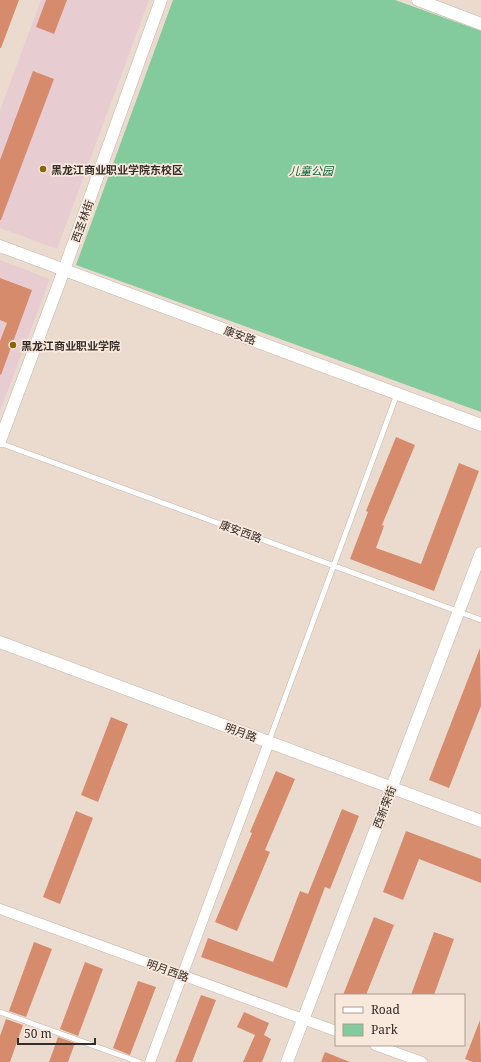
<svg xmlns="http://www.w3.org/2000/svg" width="481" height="1062" viewBox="0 0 481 1062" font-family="'Noto Serif','Noto Sans SC',serif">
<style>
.education{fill:#e7cdd2}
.green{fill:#83cb9d}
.building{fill:#d78b6d}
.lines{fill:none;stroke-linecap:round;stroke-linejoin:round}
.service-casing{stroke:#c4b5a9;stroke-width:6}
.minor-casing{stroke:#c4b5a9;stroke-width:11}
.tertiary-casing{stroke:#c4b5a9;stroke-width:13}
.service{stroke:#fff;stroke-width:5}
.minor{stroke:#fff;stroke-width:10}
.tertiary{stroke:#fff;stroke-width:12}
.poi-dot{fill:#8a6504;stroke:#f9e8dc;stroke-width:1.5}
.labels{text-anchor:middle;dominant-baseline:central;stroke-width:3.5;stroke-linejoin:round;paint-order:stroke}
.poi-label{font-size:11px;font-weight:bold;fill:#332c28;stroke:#f9e8dc;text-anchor:start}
.park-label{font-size:11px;font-style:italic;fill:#076539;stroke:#f9e8dc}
.street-label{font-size:11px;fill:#332c28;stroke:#f9e8dc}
</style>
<rect width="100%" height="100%" fill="#ebdbcf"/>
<g class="education">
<polygon points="41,0 149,0 57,249 0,228 0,110"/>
<polygon points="0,260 50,279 0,411"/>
</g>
<polygon class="green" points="173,0 395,0 481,31 481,412 76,265"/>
<g class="building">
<polygon points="0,0 19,0 1,48 0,48"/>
<polygon points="46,0 67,0 54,34 36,27"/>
<polygon points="33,71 54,79 1,220 0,220 0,160"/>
<polygon points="0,278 32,290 1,375 0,374 0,341 7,323 0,320"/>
<polygon points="396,437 415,445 382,525 384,526 376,548 421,564 459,463 479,471 434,591 350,559 368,512 366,511"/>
<polygon points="480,648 481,706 449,788 429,780"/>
<polygon points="111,717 128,724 98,802 81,795"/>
<polygon points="276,771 295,779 265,850 270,852 237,931 215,922 252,833 250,832"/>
<polygon points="342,809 359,816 330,889 325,887 287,988 201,957 208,938 273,962 300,891 308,894"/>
<polygon points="76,811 93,818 60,904 43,897"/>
<polygon points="406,831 481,859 481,883 419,859 403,900 383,892"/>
<polygon points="374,917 394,925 366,995 343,995"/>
<polygon points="434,932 454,939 434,995 411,995"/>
<polygon points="34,942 52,949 26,1017 9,1011"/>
<polygon points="85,962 103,969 78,1036 60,1029"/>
<polygon points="138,981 156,987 130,1055 113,1048"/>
<polygon points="201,995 216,1000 192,1062 175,1062"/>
<polygon points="244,1012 269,1023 264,1035 271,1039 262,1062 243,1062 255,1035 237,1027"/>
<polygon points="6,1019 23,1025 10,1062 0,1062 0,1036"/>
<polygon points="480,1020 481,1062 473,1062 465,1059"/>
<polygon points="58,1037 75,1043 68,1062 49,1062"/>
<polygon points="325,1052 350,1062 321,1062"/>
</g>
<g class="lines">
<defs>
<g id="service">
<polyline points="0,443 481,620"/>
<polyline points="269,741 397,394"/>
<polyline points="0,1012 139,1062"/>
</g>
<g id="minor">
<polyline points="0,909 336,1031"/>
<polyline points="375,1045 422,1062"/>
<polyline points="150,1062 269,742"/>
</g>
<g id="tertiary">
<polyline points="418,0 481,24"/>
<polyline points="0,246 481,425"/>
<polyline points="0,441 64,270 161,0"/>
<polyline points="0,642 481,821"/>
<polyline points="287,1062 481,553"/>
</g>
</defs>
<use href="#service" class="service-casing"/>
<use href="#minor" class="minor-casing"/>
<use href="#tertiary" class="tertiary-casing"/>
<use href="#service" class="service"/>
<use href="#minor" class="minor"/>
<use href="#tertiary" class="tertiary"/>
</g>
<g class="poi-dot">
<circle cx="43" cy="169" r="4"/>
<circle cx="13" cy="345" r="4"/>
</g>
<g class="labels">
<g class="poi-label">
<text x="51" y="169">黑龙江商业职业学院东校区</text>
<text x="21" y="345">黑龙江商业职业学院</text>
</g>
<g class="park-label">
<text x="311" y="170">儿童公园</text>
</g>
<g class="street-label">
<text transform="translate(82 221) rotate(-70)">西圣林街</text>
<text transform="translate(240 335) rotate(20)">康安路</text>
<text transform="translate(241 531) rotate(20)">康安西路</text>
<text transform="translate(241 732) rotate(20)">明月路</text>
<text transform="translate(384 807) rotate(-69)">西新荣街</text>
<text transform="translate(168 970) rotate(20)">明月西路</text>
</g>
</g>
<rect x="335" y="994" width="130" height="52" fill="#f9e8dc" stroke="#aa9d94"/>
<rect x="343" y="1007" width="20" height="6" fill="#ffffff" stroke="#aa9d94"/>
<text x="371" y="1014" font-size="12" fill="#332c28">Road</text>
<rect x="343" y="1024" width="20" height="12" fill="#83cb9d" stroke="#aa9d94"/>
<text x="371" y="1034" font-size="12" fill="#332c28">Park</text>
<path d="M18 1038v6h77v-6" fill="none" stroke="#332c28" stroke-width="2"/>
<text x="24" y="1038" font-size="12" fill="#332c28" stroke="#f9e8dc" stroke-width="3" paint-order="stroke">50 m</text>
</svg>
